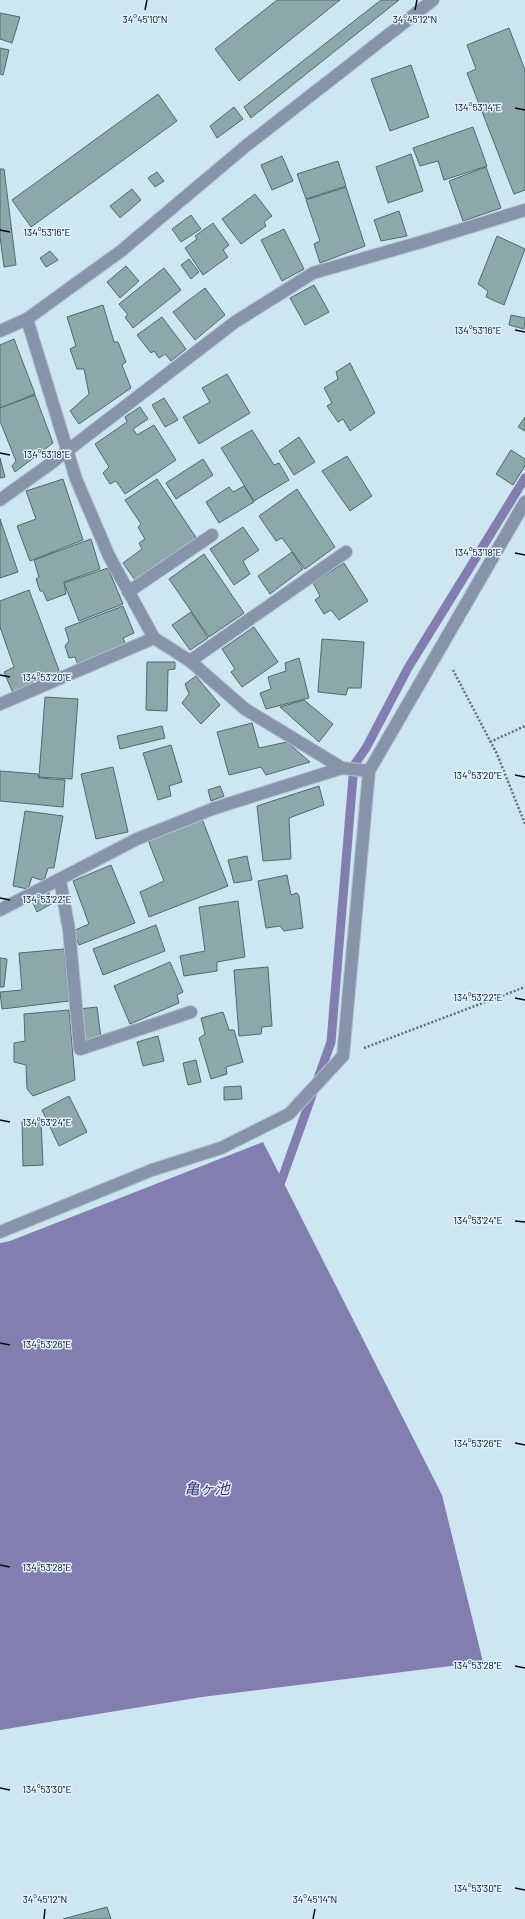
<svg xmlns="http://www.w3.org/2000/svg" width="525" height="1919" viewBox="0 0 525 1919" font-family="Barlow,'Noto Sans JP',sans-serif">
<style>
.water{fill:#837eb0}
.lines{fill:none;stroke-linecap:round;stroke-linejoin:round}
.stream{stroke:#837eb0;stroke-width:9}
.building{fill:#8da7ab;stroke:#516a6d}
.minor-casing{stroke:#aec2ce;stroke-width:14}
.path{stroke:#616f77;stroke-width:2.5;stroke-dasharray:2 2;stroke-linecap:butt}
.minor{stroke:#8793a8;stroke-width:12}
.ticks{fill:none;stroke:#060d11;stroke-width:1.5}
.labels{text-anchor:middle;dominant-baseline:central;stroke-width:3;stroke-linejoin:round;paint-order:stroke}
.water-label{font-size:15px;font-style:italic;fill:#3e3170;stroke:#dff1fc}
.ticks-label{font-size:10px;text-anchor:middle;fill:#060d11;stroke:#dff1fc;stroke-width:3;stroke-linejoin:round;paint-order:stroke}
</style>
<rect width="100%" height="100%" fill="#cee5f2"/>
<polygon class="water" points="263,1142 442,1495 483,1662 202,1697 0,1730 0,1243 10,1241"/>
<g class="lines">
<polyline class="stream" points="278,1190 331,1042 354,765 366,748 408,668 525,478"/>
</g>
<g class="building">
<polygon points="277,0 340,0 239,81 215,49"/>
<polygon points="381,0 399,0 251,118 244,107"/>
<polygon points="0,13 20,17 12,43 0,39"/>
<polygon points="509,28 525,70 525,190 514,194 467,73 476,69 467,45"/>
<polygon points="0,48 9,50 3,75 0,74"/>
<polygon points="411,65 429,117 390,131 371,79"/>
<polygon points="158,94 177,121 31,227 12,200"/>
<polygon points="234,107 243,119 217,138 210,126"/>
<polygon points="473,127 487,166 444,180 438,161 420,166 413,148"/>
<polygon points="411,154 423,191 388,203 376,167"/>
<polygon points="282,156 293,181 272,190 261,165"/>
<polygon points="338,161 346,186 306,199 297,174"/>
<polygon points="486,167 501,208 463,221 449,181"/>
<polygon points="0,169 4,169 16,265 4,267 0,237"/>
<polygon points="157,172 164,181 155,187 148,178"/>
<polygon points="346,187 365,246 320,263 314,244 320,241 306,200"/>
<polygon points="132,189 141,200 120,218 110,206"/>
<polygon points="255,194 272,216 264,222 266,226 241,244 222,219"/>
<polygon points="399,211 407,236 381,241 374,220"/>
<polygon points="191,215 201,229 181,242 172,229"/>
<polygon points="213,223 229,245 223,250 228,257 203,275 185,248 197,239 195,236"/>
<polygon points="284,229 304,269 282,281 261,240"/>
<polygon points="497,236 525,249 504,305 486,297 488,291 478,284"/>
<polygon points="50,251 58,260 46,267 40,258"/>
<polygon points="189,259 199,272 191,279 181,265"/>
<polygon points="126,266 139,281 120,298 107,282"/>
<polygon points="164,268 181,290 133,328 125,317 128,315 119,304"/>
<polygon points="314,285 329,312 305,325 290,298"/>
<polygon points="205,288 225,315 195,340 173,312"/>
<polygon points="103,305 114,342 118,342 126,362 122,365 131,388 79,424 70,411 89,394 84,369 77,369 70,349 76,346 67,317"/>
<polygon points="511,315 525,318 524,329 509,325"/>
<polygon points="162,317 186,349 171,361 165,354 159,358 154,351 151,353 137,335"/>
<polygon points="14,339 35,394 0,408 0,345"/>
<polygon points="350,363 375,413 350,431 343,419 338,422 327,406 332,403 324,388 338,379 336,372"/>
<polygon points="227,374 250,413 199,444 183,417 210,402 202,388"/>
<polygon points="35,395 53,443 15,472 12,466 16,461 0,421 0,408"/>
<polygon points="164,398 178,420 165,427 152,405"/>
<polygon points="140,407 148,419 133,429 137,435 154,425 176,460 125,494 116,481 110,484 103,473 109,467 95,444 127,422 125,417"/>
<polygon points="525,417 525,431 518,427"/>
<polygon points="252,430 274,465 279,463 289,480 254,501 221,448"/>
<polygon points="299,437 315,462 294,475 279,451"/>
<polygon points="511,450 525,459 525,466 513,485 496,474"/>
<polygon points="347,456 372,496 350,511 322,471"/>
<polygon points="0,458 5,477 0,478"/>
<polygon points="203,459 213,475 176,499 166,483"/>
<polygon points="63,479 83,540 30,561 17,526 36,519 26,491"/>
<polygon points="157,479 197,539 135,580 123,563 142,549 139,543 145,539 138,527 141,524 125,500"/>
<polygon points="244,486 254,502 219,523 206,502 229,487 233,492"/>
<polygon points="297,489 335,547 305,569 282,538 276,541 259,516"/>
<polygon points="0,519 18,572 0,578"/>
<polygon points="243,527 259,550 243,561 250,574 234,585 210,549"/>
<polygon points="91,539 100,569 64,582 66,594 47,601 43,591 40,591 36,579 39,577 34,560"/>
<polygon points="292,552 303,569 270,594 258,576"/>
<polygon points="204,554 244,613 209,637 169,579"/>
<polygon points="344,563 368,601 339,620 331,610 324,614 315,600 320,596 313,583"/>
<polygon points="108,568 123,604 79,621 64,583"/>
<polygon points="29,590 60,673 13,693 4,672 14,667 0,627 0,601"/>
<polygon points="123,606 134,633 123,638 126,645 78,665 75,657 69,658 65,646 69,641 65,628"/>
<polygon points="191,612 208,638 190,650 172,625"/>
<polygon points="254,627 278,662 242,687 231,672 235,669 222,649"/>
<polygon points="322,639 364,642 361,688 348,688 346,695 318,692"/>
<polygon points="299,658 309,698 266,709 260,693 271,689 268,677 286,671 285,663"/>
<polygon points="147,662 175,662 175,669 168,670 167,711 146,710"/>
<polygon points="196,676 220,705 201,724 182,703 189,694 185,684"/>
<polygon points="45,697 78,699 72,779 39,777"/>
<polygon points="304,700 333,724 319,742 280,707"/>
<polygon points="252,723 259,748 287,742 310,762 266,775 261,767 229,775 217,732"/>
<polygon points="162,726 165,738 120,749 117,736"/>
<polygon points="171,745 182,782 169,786 171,796 158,800 143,753"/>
<polygon points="113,767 128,832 96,839 81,774"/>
<polygon points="0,771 38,774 39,778 65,780 63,807 0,801"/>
<polygon points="220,786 224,796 211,801 208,790"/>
<polygon points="319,786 324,805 289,818 291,859 263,861 257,806"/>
<polygon points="25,811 63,816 54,868 48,868 44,881 32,877 28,889 13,886"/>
<polygon points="202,819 228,886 149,917 140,892 164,881 148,840"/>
<polygon points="247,856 252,880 234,883 228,860"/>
<polygon points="111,865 135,923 79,945 73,931 89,924 73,881"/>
<polygon points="287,875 291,895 297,893 299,896 303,928 284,931 280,926 266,928 258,881"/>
<polygon points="49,893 53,903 37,912 33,903"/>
<polygon points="238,901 245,957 217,962 217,971 184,976 180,956 205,951 199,907"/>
<polygon points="156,925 165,951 103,975 93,949"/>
<polygon points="64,949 69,1001 2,1009 0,992 22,990 19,953"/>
<polygon points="0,958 7,959 4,987 0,987"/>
<polygon points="170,962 183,992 177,995 179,1003 130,1024 114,986"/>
<polygon points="268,967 272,1026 262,1027 261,1034 239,1036 234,970"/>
<polygon points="97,1007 101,1038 83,1040 79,1009"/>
<polygon points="69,1010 75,1080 33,1096 27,1089 26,1065 14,1062 14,1043 25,1041 24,1014"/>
<polygon points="223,1012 229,1030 234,1030 243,1062 226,1067 227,1074 211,1079 199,1038 205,1034 201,1018"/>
<polygon points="158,1036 164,1061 143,1066 137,1042"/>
<polygon points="196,1060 201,1082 188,1085 183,1063"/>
<polygon points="241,1086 242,1099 224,1100 224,1087"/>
<polygon points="69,1096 87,1132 59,1146 42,1110"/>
<polygon points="41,1120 43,1165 23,1166 22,1121"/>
<polygon points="107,1907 111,1919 63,1919"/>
</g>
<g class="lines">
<defs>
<g id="minor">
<polyline points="27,319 76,479 109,556 154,638 190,661 245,709 342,768"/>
<polyline points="0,331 27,319 121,251 247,145 433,0"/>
<polyline points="0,500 50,464 235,322 313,273 421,242 525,210"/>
<polyline points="128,592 212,535"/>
<polyline points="190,661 346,552"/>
<polyline points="0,704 154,638"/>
<polyline points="60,880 69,930 80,1049 191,1012"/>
<polyline points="0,910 137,839 215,808 342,768 369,771"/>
<polyline points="0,1232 152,1170 221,1148 289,1114 343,1056 369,771 525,502"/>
</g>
</defs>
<use href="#minor" class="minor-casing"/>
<g class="path">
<polyline points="453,670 497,754 525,824"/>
<polyline points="490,742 525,726"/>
<polyline points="364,1048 525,987"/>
</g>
<use href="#minor" class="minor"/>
</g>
<path class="ticks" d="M145,10L147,0M415,10L417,0M515,108L525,110M0,230L10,232M515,330L525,332M0,453L10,455M515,553L525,555M0,675L10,677M515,775L525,777M0,898L10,900M515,998L525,1000M0,1120L10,1122M515,1221L525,1222M0,1343L10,1345M515,1443L525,1445M0,1565L10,1567M515,1666L525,1668M0,1788L10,1790M515,1888L525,1890M44,1919L45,1909M313,1919L315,1909"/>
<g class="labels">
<g class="water-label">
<text x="207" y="1488">亀ヶ池</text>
</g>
</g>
<g class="ticks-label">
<text x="145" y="23">34°45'10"N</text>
<text x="415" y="23">34°45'12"N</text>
<text x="478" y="111">134°53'14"E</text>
<text x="47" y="236">134°53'16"E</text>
<text x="478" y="334">134°53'16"E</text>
<text x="47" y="458">134°53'18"E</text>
<text x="478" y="556">134°53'18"E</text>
<text x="47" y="681">134°53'20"E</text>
<text x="478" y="779">134°53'20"E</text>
<text x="47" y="903">134°53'22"E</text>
<text x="478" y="1001">134°53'22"E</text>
<text x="47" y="1126">134°53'24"E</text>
<text x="478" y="1224">134°53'24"E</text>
<text x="47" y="1348">134°53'26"E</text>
<text x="478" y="1447">134°53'26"E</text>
<text x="47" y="1571">134°53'28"E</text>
<text x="478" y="1669">134°53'28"E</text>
<text x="47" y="1793">134°53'30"E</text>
<text x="478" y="1892">134°53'30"E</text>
<text x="45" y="1903">34°45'12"N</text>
<text x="315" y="1903">34°45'14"N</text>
</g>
</svg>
